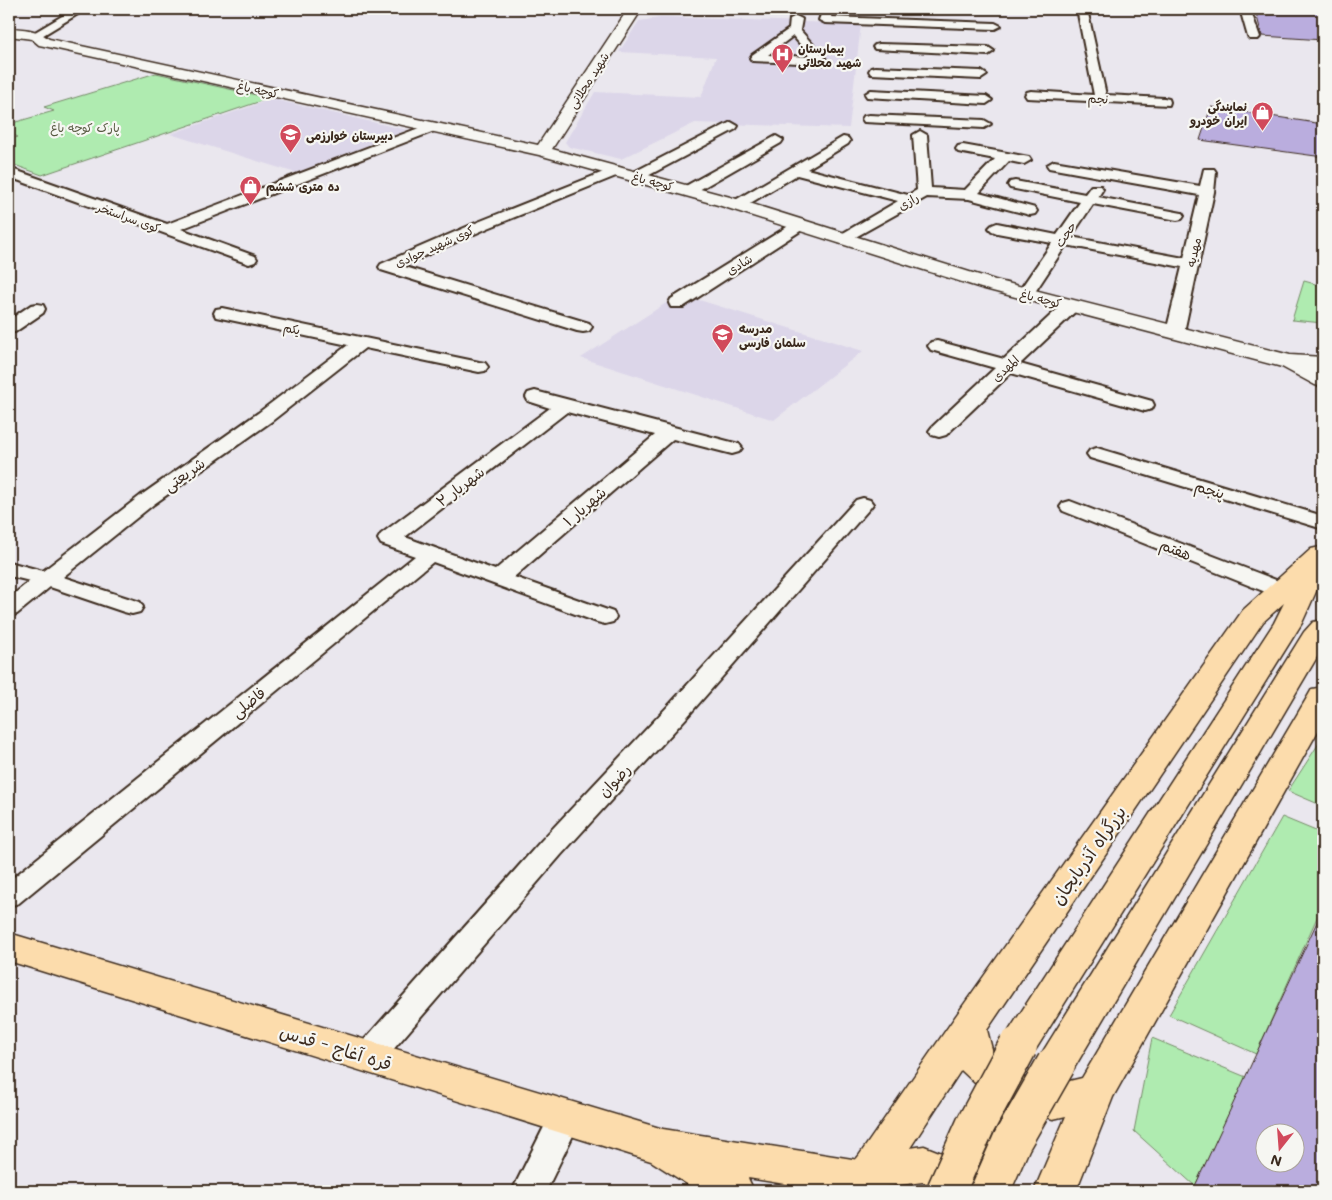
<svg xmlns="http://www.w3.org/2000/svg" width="1332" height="1200" viewBox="0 0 1332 1200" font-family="Mali,'Playpen Sans Arabic',sans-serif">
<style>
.built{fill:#dcd6e9}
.green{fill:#afebb0;stroke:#758a67}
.building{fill:#baadde;stroke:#3b2a1e;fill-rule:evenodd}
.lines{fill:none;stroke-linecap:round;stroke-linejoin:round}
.street-casing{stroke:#3b2a1e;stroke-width:4}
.secondary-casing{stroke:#3b2a1e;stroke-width:3}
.primary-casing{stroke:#3b2a1e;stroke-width:3}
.highway-casing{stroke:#3b2a1e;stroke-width:3}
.street{fill:#f6f6f2;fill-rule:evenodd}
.secondary{fill:#f6f6f2;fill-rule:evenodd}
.primary{fill:#fcdcac;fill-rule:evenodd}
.highway{fill:#fcdcac;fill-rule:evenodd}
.highway-bridge-casing{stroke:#3b2a1e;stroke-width:41;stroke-linecap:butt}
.highway-bridge{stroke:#fcdcac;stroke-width:38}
.labels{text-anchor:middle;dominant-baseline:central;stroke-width:4.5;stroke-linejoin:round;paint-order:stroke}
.far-poi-label{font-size:12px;font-weight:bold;fill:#3b2a1e;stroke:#f6f6f2;text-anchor:start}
.far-street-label{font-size:12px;fill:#3b2a1e;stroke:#f6f6f2}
.far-park-label{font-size:12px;fill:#585a42;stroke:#f6f6f2}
.street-label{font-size:15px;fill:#3b2a1e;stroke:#f6f6f2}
.near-street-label{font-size:18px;fill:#3b2a1e;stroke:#f6f6f2}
</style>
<rect width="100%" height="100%" fill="#eae7ee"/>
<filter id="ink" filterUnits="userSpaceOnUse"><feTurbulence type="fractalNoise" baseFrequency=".02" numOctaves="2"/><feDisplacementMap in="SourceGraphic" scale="10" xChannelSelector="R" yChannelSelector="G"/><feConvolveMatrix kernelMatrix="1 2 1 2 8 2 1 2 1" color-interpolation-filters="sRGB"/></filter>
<g filter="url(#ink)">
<g class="built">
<polygon points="667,17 861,24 849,128 695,123 621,159 569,147 565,142 595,92 701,97 716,57 619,52 639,21"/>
<polygon points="272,99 407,130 296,173 170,134"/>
<polygon points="680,294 863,351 774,420 581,358"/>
</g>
<g class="green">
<polygon points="156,73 270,98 42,175 9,163 9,140 18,137 9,133 9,124 54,111 44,107"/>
<polygon points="1304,281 1323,286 1323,323 1292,320"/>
<polygon points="1323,737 1323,806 1288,791"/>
<polygon points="1282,817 1323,834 1323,904 1256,1054 1169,1015"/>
<polygon points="1152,1038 1246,1077 1195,1186 1134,1131"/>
</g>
<g class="building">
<polygon points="1255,9 1323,9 1323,40 1262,36"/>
<polygon points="1211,107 1323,124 1323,157 1200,140"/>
<path d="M1323,909V1191H1206L1195,1186ZM1264,1132H1294V1162H1264Z"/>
</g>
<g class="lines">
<defs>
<g id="street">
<polygon points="74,9 86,9 40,37 36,38 30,35"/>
<polygon points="823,9 833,9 831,17 995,23 1001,26 995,29 825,23 819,20"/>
<polygon points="1077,9 1087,9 1106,95 1164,98 1169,99 1170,102 1169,105 1027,98 1025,95 1027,92 1031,91 1094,95"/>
<polygon points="1240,9 1250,9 1260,37 1258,39 1250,39 1248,37"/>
<path d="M796,16L802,19L800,30L825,58L827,61L825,64L752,61L750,58L752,55L789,29L790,19ZM793,36L811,57L768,55Z"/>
<polygon points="879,44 988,47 994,51 988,55 875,49 873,47 875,45"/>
<polygon points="875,67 981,71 987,75 981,79 871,74 869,71 871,68"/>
<polygon points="871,90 986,96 992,100 986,104 867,97 865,94"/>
<polygon points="869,115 984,120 991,124 984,128 864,122 862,119 864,116"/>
<polygon points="731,122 738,126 736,129 640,180 630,180 628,177 630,174"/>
<polygon points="432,123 437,124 439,127 437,130 181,229 255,256 257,259 255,262 249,264 9,177 9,168 167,224"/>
<polygon points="920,131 927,135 931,188 965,190 995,159 958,152 956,149 958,146 963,145 1029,157 1031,160 1024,164 1009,161 979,193 1035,208 1037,211 1035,214 1030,215 969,199 927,197 843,244 838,242 835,239 838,236 898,201 797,175 742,208 732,208 730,205 732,202 843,137 848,138 850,141 848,144 807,169 908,195 917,190 913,135"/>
<polygon points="776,136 783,140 781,143 692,194 682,194 680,191 682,188"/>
<polygon points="1054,161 1200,186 1204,169 1214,169 1216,172 1214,192 1184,332 1181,336 1175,337 1169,336 1166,332 1182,267 1066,245 1031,298 1019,298 1017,294 1052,243 997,233 992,231 989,228 992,225 997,223 1057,235 1080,202 1010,188 1008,185 1010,182 1015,181 1085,194 1091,186 1101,186 1103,189 1098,197 1182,213 1184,216 1182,219 1177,220 1093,204 1071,237 1184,258 1199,195 1049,168 1047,165"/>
<polygon points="616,167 621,168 623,171 621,174 488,228 402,266 589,323 592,327 589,331 583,332 577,331 381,270 379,267 381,264 478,222"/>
<polygon points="800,220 805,222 808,225 805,228 683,307 671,307 669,303 671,299 795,222"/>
<polygon points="1071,301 1077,302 1079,306 1077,310 1020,364 1152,401 1154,405 1152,409 1145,411 1138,409 1011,373 946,435 939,437 932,435 929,431 932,427 995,368 931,350 928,346 931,342 937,341 1004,359 1065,302"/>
<polygon points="37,304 43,305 45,309 43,313 15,332 9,333 9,320 31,305"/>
<polygon points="222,308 479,362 485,363 488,367 485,371 479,372 365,348 272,421 154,504 63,577 140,602 143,607 140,612 132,614 124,612 50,587 17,614 9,616 9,598 30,581 9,576 9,562 43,571 140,496 258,413 348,345 216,317 214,313 216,309"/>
<path d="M535,391L739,444L742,448L739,452L732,454L673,439L514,577L613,612L616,617L613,622L605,624L597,622L433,562L19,903L9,906V881L415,556L381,544L378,539L381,534L550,408L528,401L526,397L528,393ZM567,412L655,435L495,570L405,537Z"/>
<polygon points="1097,448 1323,516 1323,529 1090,458 1087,454 1090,450"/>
<polygon points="863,498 870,500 873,504 870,508 687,717 561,855 379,1066 368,1070 357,1066 352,1057 357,1048 541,841 669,705 856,500"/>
<polygon points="1070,501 1289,585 1292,590 1289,595 1281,597 1273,595 1063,511 1060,507 1063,503"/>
<polygon points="566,1103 578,1107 582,1117 546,1191 512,1191 554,1107"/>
</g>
<path id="secondary" d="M628,9H642L552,149L730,197L995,280L1290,355L1323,357V369H1320L1323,371V387L1315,385L1282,367L981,288L718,205L539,155L44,46L39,45L32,39L9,36V28C24,29 37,29 49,39L538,145Z"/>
<polygon id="primary" points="9,933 663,1129 865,1161 880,1166 886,1179 880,1191 828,1191 748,1178 754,1191 698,1191 651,1161 9,961"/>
<g id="highway">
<polygon points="1320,547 1323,548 1323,576 1302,623 1031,1057 1018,1062 1005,1057 999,1046 1274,623 1284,603 1263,622 987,1030 993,1053 1021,1077 1053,1085 1082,1078 1308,696 1312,689 1323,687 1323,722 1113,1097 1076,1191 1034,1191 1066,1116 1053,1119 995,1102 961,1070 910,1148 924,1146 1005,1178 1011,1191 944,1191 923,1182 884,1187 880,1191 833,1191 839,1178 858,1157 955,1017 1243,610 1311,549"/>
<polygon points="1323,620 1323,647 1070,1075 1056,1080 1042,1075 1037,1064 1042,1053 1304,632 1313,622"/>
</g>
</defs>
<use href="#street" class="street-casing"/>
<use href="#secondary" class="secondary-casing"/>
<use href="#primary" class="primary-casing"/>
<use href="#highway" class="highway-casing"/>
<use href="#street" class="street"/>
<use href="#secondary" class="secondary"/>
<use href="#primary" class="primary"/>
<use href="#highway" class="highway"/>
<defs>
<g id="highway-bridge">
<polyline points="946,1191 976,1124 1018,1046"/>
<polyline points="990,1191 1012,1141 1056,1064"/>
</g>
</defs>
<use href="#highway-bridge" class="highway-bridge-casing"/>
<use href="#highway-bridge" class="highway-bridge"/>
</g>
</g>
<defs>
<symbol id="hospital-pin" viewBox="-11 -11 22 30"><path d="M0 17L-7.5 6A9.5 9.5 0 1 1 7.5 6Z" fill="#d1495b" stroke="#f6f6f2"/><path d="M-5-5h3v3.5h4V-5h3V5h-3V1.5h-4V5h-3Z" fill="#fff"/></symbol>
<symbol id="shop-pin" viewBox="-11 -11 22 30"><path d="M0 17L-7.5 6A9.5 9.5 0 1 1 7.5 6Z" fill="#d1495b" stroke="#f6f6f2"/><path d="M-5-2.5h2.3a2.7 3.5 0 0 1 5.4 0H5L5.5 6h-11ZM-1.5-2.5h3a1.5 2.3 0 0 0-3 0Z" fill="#fff"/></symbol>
<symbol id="school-pin" viewBox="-11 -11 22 30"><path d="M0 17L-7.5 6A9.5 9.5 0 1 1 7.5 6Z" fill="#d1495b" stroke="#f6f6f2"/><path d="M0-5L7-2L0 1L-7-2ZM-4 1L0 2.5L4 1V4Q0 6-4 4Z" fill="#fff"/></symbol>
</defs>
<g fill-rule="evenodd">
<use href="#hospital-pin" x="770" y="42" width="25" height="34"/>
<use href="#shop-pin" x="1250" y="100" width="25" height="34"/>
<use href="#school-pin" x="278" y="122" width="25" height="34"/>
<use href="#shop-pin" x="238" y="174" width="25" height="34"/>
<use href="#school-pin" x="710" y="322" width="25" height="34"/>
</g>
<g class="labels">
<g class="far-poi-label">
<text x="798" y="48">بیمارستان<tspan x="798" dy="14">شهید محلاتی</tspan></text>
<text x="1247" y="106" text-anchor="end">نمایندگی<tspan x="1247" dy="14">ایران خودرو</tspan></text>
<text x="306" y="135">دبیرستان خوارزمی</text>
<text x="266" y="186">ده متری ششم</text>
<text x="739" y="328">مدرسه<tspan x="739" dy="14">سلمان فارسی</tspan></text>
</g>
<g class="far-street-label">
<text transform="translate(588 80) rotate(-57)">شهید محلاتی</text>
<text transform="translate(258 89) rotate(12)">کوچه باغ</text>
<text transform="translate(1098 98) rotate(3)">نجم</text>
<text transform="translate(653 181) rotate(15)">کوچه باغ</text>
<text transform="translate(908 201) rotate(-30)">رازی</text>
<text transform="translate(129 217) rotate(20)">کوی سراستخر</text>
<text transform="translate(1065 234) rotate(-56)">حجت</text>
<text transform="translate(434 246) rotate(-24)">کوی شهید جوادی</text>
<text transform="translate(1193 252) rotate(-77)">مهدیه</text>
<text transform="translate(739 264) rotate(-32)">شادی</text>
<text transform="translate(1041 298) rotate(14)">کوچه باغ</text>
<text transform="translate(292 328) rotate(12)">یکم</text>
<text transform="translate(1005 368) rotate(-43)">المهدی</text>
</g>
<g class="far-park-label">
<text x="85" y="127">پارک کوچه باغ</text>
</g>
<g class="street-label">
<text transform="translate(184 474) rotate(-35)">شریعتی</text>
<text transform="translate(460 486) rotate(-37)">شهریار ۲</text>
<text transform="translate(1210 489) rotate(17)">پنجم</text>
<text transform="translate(584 506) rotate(-41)">شهریار ۱</text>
<text transform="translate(1176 549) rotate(22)">هفتم</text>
<text transform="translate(248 702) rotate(-39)">فاضلی</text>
<text transform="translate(614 780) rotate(-47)">رضوان</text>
</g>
<g class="near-street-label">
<text transform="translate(1088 855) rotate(-55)">بزرگراه آذربایجان</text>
<text transform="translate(336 1047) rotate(17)">قره آغاج - قدس</text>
</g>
</g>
<rect width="1332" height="1200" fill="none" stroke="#f6f6f2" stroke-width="30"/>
<rect x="15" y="15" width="1302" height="1170" fill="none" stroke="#3b2a1e" stroke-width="2" filter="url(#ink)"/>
<g transform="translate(1280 1148) rotate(197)"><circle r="24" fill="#f6f6f2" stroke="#aba49d"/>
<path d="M0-4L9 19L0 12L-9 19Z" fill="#d1495b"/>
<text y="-8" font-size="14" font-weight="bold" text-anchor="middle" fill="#3b2a1e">N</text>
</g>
</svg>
